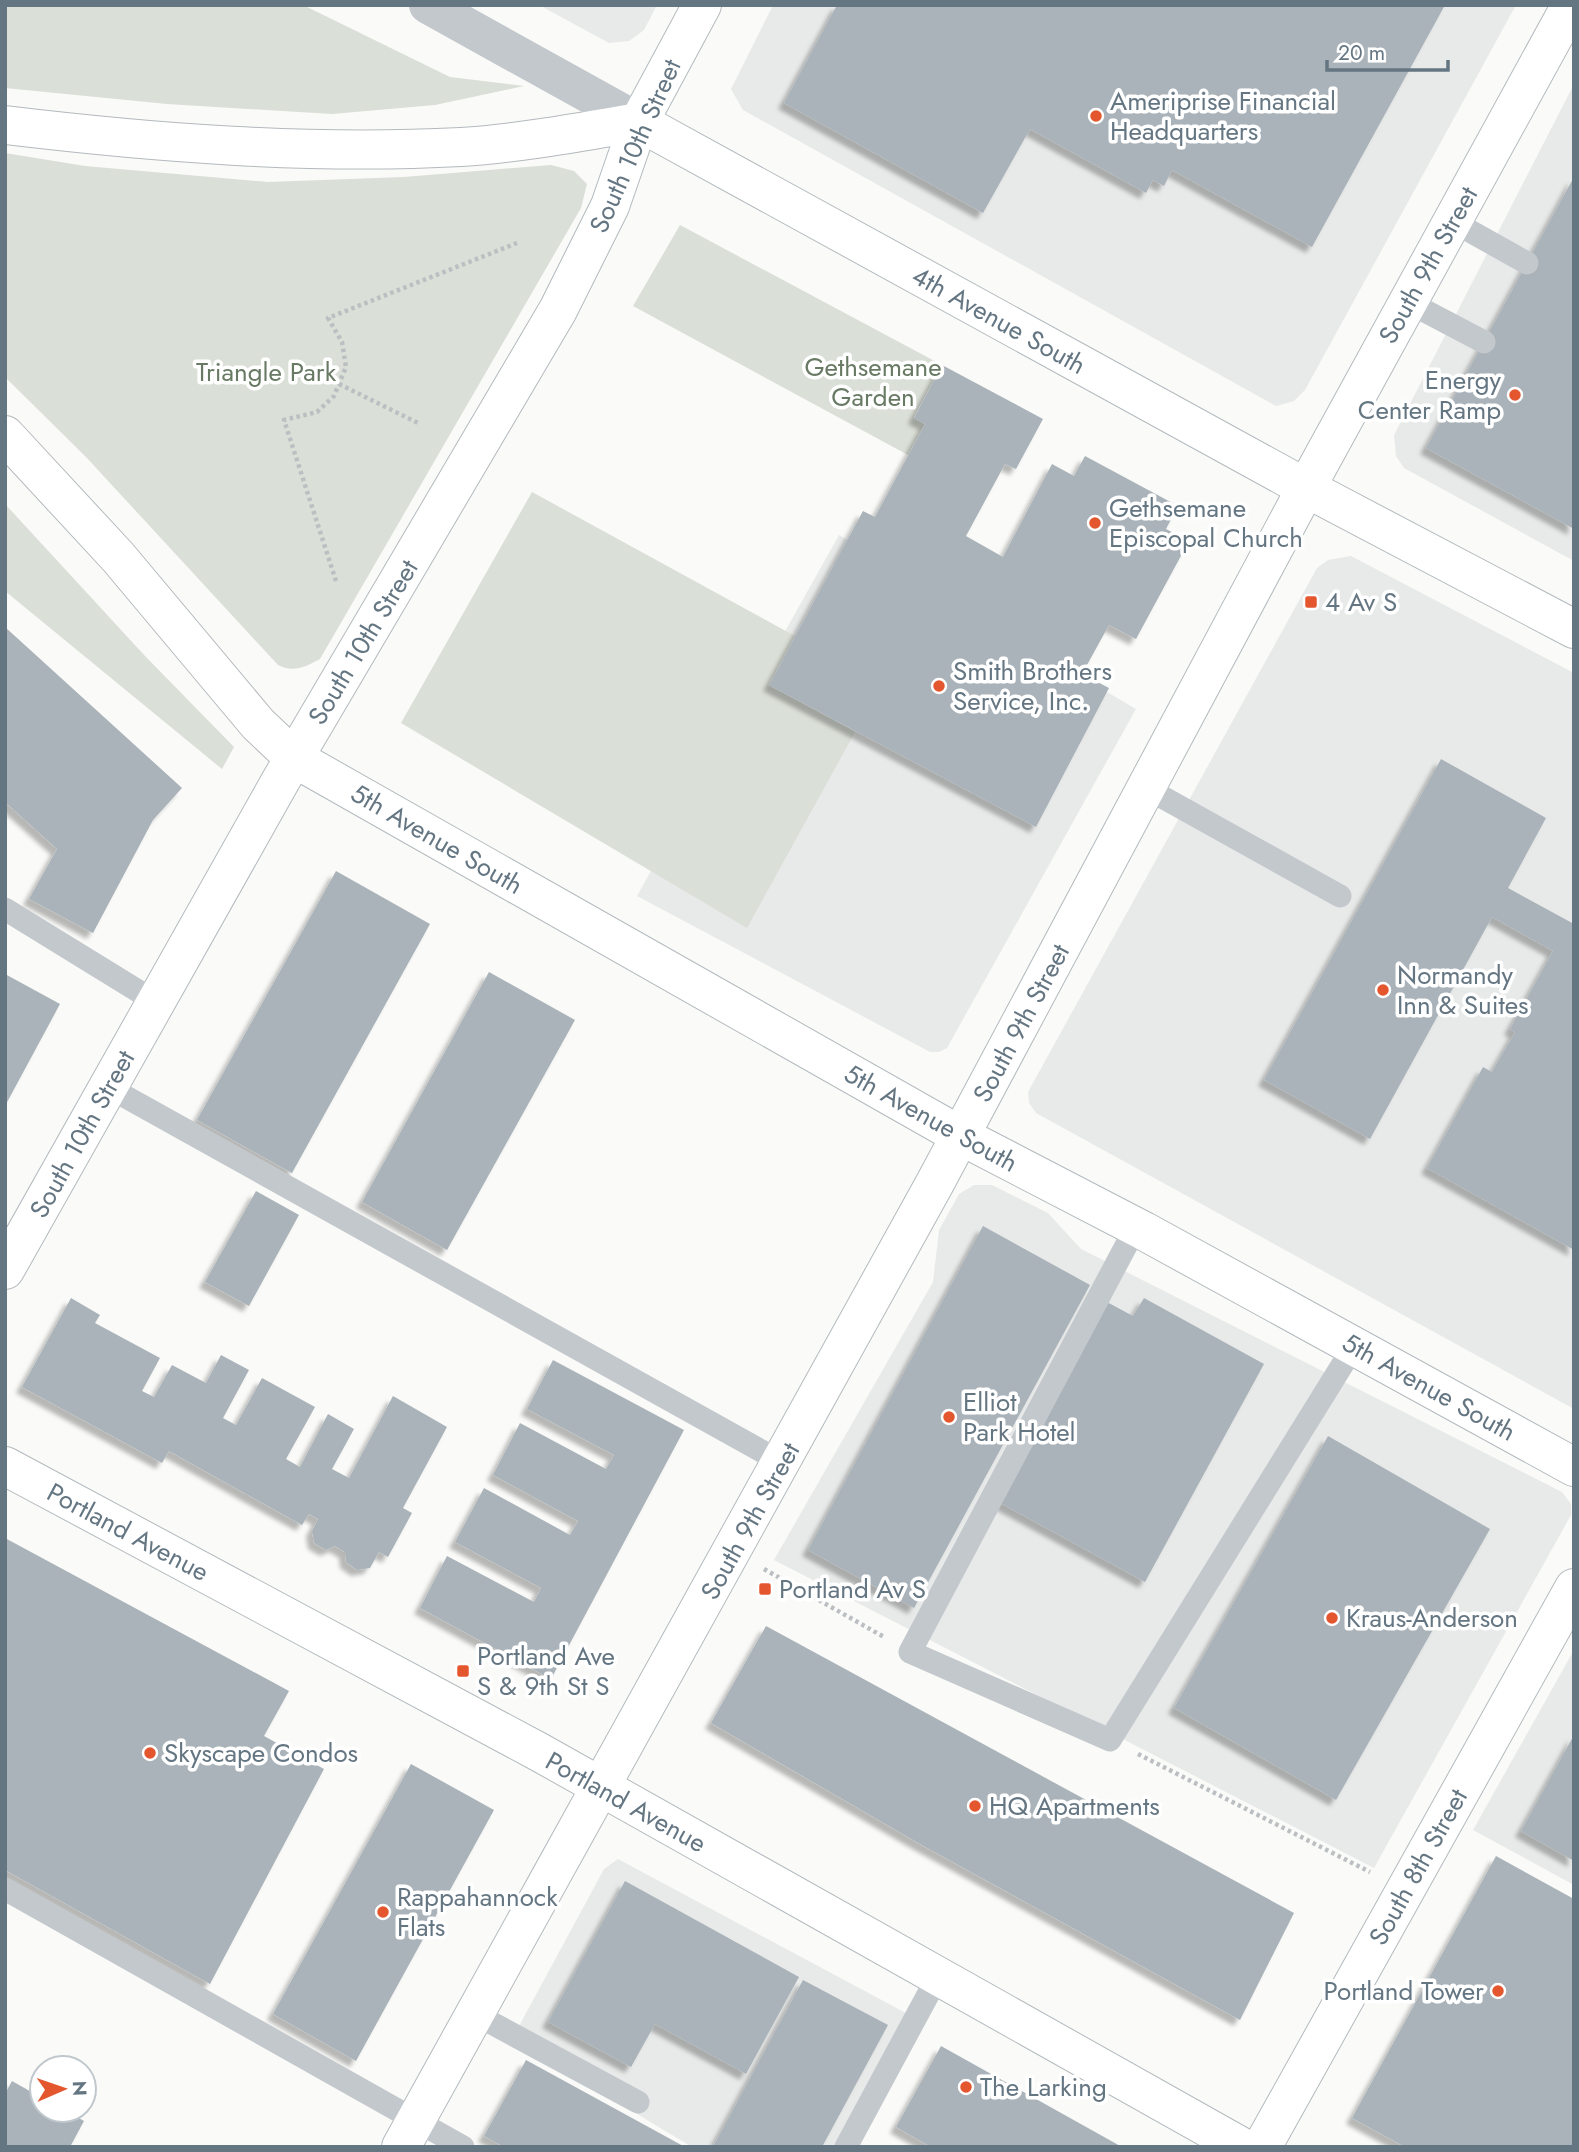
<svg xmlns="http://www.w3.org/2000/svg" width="1579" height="2152" viewBox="0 0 1579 2152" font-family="Jost,sans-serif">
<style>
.built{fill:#e8e9e9}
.green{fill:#dadfd7}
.building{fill:#aab3b9;filter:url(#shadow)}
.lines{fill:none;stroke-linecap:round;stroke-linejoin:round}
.secondary-casing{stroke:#b3babf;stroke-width:40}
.highway-casing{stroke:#b4b9bd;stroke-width:40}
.path{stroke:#bbbfc2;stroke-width:4.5;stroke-dasharray:3.5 3.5;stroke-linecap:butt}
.lane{stroke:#c3c8cc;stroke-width:23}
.street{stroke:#c3c8cc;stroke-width:38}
.secondary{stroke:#fff;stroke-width:38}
.highway{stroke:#fff;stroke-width:38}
.poi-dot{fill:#e4572e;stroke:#fff;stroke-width:2.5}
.labels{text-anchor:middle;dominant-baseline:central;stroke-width:7;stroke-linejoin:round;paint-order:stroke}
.poi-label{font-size:26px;fill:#657683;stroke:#fff;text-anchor:start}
.street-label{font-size:26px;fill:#657683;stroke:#fff}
.park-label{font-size:26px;fill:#687a64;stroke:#fff}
</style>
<defs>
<filter id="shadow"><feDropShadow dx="-6" dy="6" stdDeviation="2" flood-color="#0004"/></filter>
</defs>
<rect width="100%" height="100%" fill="#fafaf8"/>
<g class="built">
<polygon points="539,5 657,5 644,30 629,41 609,43"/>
<polygon points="773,5 1516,5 1305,390 1294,401 1276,406 743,110 731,89"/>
<polygon points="1574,84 1574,561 1404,468 1396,456 1394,435"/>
<polygon points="839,535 1136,709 947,1048 939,1052 930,1052 637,896"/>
<polygon points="1351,556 1574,673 1574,1409 1036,1113 1029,1103 1028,1092 1317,568 1328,560"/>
<polygon points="974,1185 992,1185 1048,1213 1081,1249 1562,1492 1571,1504 1571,1515 1374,1868 774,1560 933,1282 939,1230 959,1194"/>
<polygon points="1574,1650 1574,1885 1473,1830"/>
<polygon points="618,1859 917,2019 843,2147 692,2147 512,2039 604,1869"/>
</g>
<g class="green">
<polygon points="5,5 303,5 450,77 524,86 435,105 332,114 167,104 5,88"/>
<path d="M5,153L85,166L268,182L404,177L551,165L574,171L587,184L581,208L320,659C305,667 294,673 278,665L86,457L5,377Z"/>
<polygon points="680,225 942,365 914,417 925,424 908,455 633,306"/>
<polygon points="532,492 795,636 769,685 855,732 747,928 401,723"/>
<polygon points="5,504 145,656 234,747 222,769 5,591"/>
</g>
<g class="building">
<polygon points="837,5 1445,5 1312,247 1172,170 1164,186 1153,180 1146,193 1030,129 983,213 784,103"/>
<polygon points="1574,177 1574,529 1426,448"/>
<polygon points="942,365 1043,419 1016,469 1005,464 966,536 1003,557 1052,464 1074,476 1085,456 1178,506 1166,529 1189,541 1136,639 1109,625 1082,674 1109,688 1036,827 769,685 863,511 875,517 925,424 914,418"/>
<polygon points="5,627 182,788 153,820 93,933 29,899 57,849 5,802"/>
<polygon points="1441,759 1546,818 1508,888 1574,924 1574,1250 1427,1168 1483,1067 1492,1072 1515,1032 1510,1029 1553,951 1492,917 1370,1139 1264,1080"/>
<polygon points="336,871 430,924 292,1173 197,1120"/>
<polygon points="489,972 575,1020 447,1250 362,1202"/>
<polygon points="5,974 60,1004 5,1106"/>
<polygon points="256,1191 299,1215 249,1306 205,1282"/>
<polygon points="983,1226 1090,1285 914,1608 808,1550"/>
<polygon points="71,1298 100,1315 95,1323 160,1358 142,1391 154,1397 172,1365 206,1383 221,1355 249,1370 223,1418 236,1425 262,1378 315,1407 286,1459 300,1467 328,1414 354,1429 332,1469 349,1478 393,1396 447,1427 403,1508 412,1513 388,1557 379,1552 370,1568 357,1570 346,1562 345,1552 335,1546 326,1550 314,1543 312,1531 318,1519 309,1514 302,1525 169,1451 162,1463 22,1387"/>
<polygon points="1144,1298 1264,1364 1145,1582 995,1500 1105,1301 1133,1316"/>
<polygon points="553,1360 684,1430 551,1679 420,1608 447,1556 534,1602 541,1588 455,1542 484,1488 570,1535 578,1521 493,1475 520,1423 606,1469 614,1455 527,1409"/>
<polygon points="1328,1436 1490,1529 1336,1800 1174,1708"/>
<polygon points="5,1538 289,1691 264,1736 324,1769 210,1984 5,1870"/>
<polygon points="766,1626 1294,1913 1240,2020 920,1844 711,1723"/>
<polygon points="1574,1735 1574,1861 1521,1831"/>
<polygon points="411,1764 494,1810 356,2061 273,2014"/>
<polygon points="1496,1856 1574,1899 1574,2147 1405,2147 1352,2118"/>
<polygon points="625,1881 799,1977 746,2074 655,2024 631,2067 548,2022"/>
<polygon points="803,1980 888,2025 822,2147 713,2147"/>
<polygon points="941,2046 1122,2147 931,2147 896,2127"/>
<polygon points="526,2060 685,2147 504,2147 484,2136"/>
<polygon points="12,2081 42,2098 42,2110 65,2110 84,2121 70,2147 5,2147 5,2094"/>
</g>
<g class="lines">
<defs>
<g id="secondary">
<polyline points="639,122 1306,488 1574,629"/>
<polyline points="294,758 961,1136 1144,1231 1574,1467"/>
<polyline points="5,1270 281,780 558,310 610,206 639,122 702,5"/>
<polyline points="5,1466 539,1752 1242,2147"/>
<polyline points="401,2147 935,1183 1306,488 1571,5"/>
<polyline points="1262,2147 1574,1588"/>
</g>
<g id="highway">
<path d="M5,125C155,143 309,155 461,147C521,143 580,132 639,122"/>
<polyline points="5,435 118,557 258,724 294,758"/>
</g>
</defs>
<use href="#secondary" class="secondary-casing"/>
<use href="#highway" class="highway-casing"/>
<g class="path">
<polyline points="339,384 420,424"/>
<polyline points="336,581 284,420 317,412 334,396 346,367 342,342 328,318 517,243"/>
<polyline points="764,1569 884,1637"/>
<polyline points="1138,1754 1370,1872"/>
</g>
<g class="lane">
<polyline points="1452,221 1527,263"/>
<polyline points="1408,302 1484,342"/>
<polyline points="1146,788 1340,896"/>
<polyline points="5,909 156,1002"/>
<polyline points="108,1087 783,1463"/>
<polyline points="1136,1227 910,1652 1110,1740 1354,1346"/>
<polyline points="5,1889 463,2147"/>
<polyline points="475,2014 638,2102"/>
<polyline points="846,2147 937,1978"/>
</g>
<polyline class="street" points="428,5 639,122"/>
<use href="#secondary" class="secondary"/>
<use href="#highway" class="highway"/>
</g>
<g class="poi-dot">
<circle cx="1096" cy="116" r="7"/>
<circle cx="1515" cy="395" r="7"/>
<circle cx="1095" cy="523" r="7"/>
<rect x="1304" y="595" width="14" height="14" rx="3.5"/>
<circle cx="939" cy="686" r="7"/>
<circle cx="1383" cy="990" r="7"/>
<circle cx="949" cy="1417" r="7"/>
<rect x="758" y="1582" width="14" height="14" rx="3.5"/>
<circle cx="1332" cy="1618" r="7"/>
<rect x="456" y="1664" width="14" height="14" rx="3.5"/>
<circle cx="150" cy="1753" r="7"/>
<circle cx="975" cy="1806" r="7"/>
<circle cx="383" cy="1912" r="7"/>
<circle cx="1498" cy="1991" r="7"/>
<circle cx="966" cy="2087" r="7"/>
</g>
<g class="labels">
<g class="poi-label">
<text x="1110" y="101">Ameriprise Financial<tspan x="1110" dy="30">Headquarters</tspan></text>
<text x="1501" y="380" text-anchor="end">Energy<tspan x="1501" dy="30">Center Ramp</tspan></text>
<text x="1109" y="508">Gethsemane<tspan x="1109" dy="30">Episcopal Church</tspan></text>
<text x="1325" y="602">4 Av S</text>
<text x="953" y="671">Smith Brothers<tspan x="953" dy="30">Service, Inc.</tspan></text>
<text x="1397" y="975">Normandy<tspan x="1397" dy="30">Inn &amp; Suites</tspan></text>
<text x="963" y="1402">Elliot<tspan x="963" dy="30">Park Hotel</tspan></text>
<text x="779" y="1589">Portland Av S</text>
<text x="1346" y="1618">Kraus-Anderson</text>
<text x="477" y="1656">Portland Ave<tspan x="477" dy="30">S &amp; 9th St S</tspan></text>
<text x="164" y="1753">Skyscape Condos</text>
<text x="989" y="1806">HQ Apartments</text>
<text x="397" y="1897">Rappahannock<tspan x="397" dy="30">Flats</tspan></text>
<text x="1484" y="1991" text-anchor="end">Portland Tower</text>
<text x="980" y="2087">The Larking</text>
</g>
<g class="street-label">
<text transform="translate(635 146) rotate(-66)">South 10th Street</text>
<text transform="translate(1428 265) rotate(-61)">South 9th Street</text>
<text transform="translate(999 320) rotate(29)">4th Avenue South</text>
<text transform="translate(363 642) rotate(-59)">South 10th Street</text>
<text transform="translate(437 839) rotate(30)">5th Avenue South</text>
<text transform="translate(1021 1023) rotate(-62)">South 9th Street</text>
<text transform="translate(931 1118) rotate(29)">5th Avenue South</text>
<text transform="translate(82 1134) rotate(-61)">South 10th Street</text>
<text transform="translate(1429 1387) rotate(29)">5th Avenue South</text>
<text transform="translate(750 1521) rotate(-61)">South 9th Street</text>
<text transform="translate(128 1532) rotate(28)">Portland Avenue</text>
<text transform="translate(626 1802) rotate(29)">Portland Avenue</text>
<text transform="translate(1418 1867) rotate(-61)">South 8th Street</text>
</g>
<g class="park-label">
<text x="873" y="367">Gethsemane<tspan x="873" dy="30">Garden</tspan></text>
<text x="266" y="372">Triangle Park</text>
</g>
</g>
<rect width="1579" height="2152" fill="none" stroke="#657683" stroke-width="14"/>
<g transform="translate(63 2089) rotate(88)"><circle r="33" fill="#ffffff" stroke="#c1c8cd" stroke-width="2"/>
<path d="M0-5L12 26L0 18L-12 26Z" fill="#e4572e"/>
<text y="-10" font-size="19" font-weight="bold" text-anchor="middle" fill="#657683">N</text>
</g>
<path d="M1327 60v10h121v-10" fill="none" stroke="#657683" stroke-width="3.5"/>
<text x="1338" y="60" font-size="21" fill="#657683" stroke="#ffffff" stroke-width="5" paint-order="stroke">20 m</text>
</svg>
